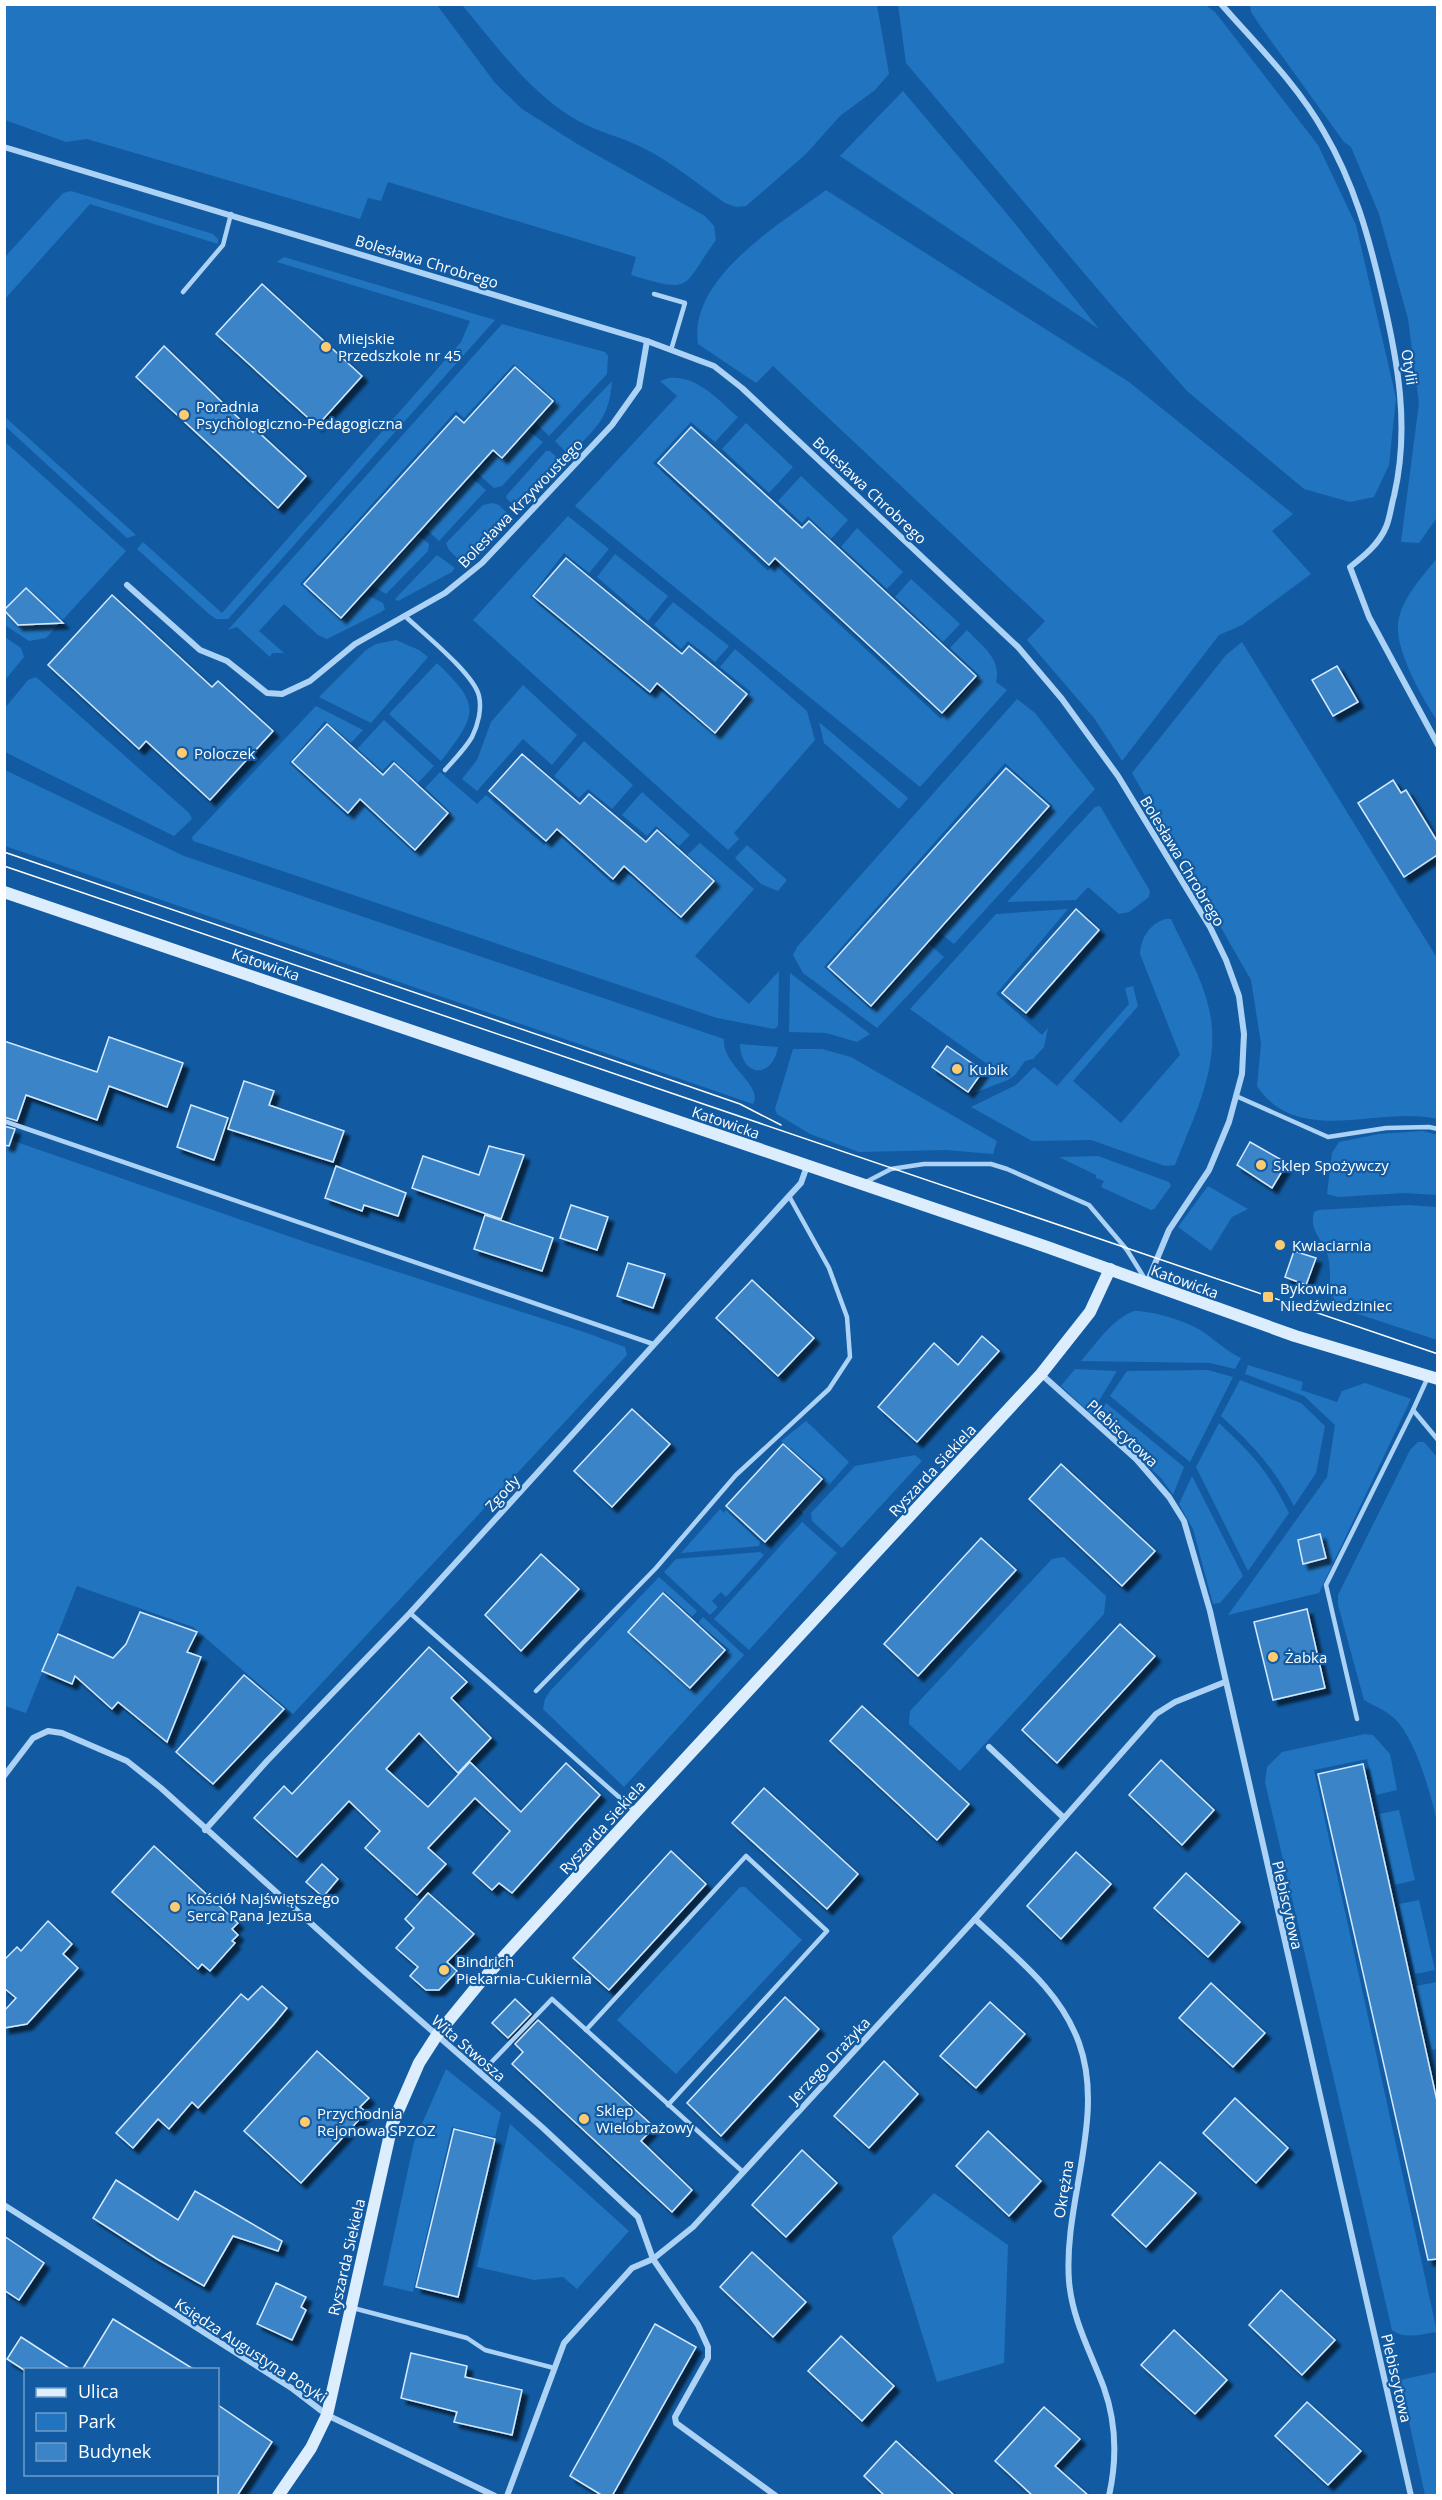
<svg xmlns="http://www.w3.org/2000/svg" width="1442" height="2500" viewBox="0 0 1442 2500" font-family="'Open Sans',sans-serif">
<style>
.green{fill:#2174bf}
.building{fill:#3b84c8;stroke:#d5eafe;stroke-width:1.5;filter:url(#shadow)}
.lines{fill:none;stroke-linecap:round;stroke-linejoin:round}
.lane{stroke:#acd2f5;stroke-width:4.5}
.street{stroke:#acd2f5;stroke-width:6}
.secondary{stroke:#dcedfd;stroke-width:12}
.tram{stroke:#fff;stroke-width:1.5}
.poi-dot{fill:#ffcb70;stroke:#125ba2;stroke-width:2}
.labels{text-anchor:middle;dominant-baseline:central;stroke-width:4.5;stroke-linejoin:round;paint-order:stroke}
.street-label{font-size:15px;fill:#fff;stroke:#125ba2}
.poi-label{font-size:15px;fill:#fff;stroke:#125ba2;text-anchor:start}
</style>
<defs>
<filter id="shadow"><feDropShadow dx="5.5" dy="5.5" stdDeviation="1.5" flood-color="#0009"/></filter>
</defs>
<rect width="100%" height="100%" fill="#125ba2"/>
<g class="green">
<polygon points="1204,4 1215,12 1318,145 1356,225 1396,398 1389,465 1374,497 1350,502 1304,489 1187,391 1123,319 906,63 898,5"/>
<path d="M4,5H437L495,83L522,109L579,145L705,216L714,226L716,240C681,288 694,294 631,275L636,257L388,182L381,201L368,198L360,219L87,139L66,142L5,120Z"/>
<path d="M462,5H877L889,74L875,90L840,116L806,154L746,206L736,207L725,203C699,185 673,163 645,149C621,136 594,132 570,116C526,88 495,44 462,5Z"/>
<polygon points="1250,5 1437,5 1438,516 1419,543 1401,542 1419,403 1408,319 1379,214 1351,147 1344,142 1261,27 1251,12"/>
<polygon points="903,91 1008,215 1099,329 840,156"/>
<path d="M826,190L1129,382L1293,514L1272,531L1311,574L1242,625L1219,635L1122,761L1094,718L1027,640L1045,621L773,366L756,383L698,344C688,278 780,224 826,190Z"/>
<polygon points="71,191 213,234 218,239 218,244 90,204 5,299 5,257 63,193"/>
<polygon points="284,257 495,320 228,619 216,619 209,614 137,549 143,542 222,613 461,342 470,321 277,262"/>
<polygon points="502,324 605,352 608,356 607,374 549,436 536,423 556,401 514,364 464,418 456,411 300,584 342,621 367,595 383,603 385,609 381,612 327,639 318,635 284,604 259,631 284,653 272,653 270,657 237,627 228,630"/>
<path d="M669,378C697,375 718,400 738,417L715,442L691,422L653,463L768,571L774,564L941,719L980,676L950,648L967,630C982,646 1002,659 996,682L1007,690L920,787L575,506L677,396L660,381Z"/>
<path d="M612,381C609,419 597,426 572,453L568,454L555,441Z"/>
<polygon points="5,417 136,535 127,538 5,426"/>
<polygon points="746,423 793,467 769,493 722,449"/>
<polygon points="529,431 543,442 502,486 494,488 477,473 494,454 502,460"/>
<polygon points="4,441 126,551 46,638 29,641 5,625"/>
<polygon points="546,451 550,451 561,461 561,464 518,509 506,498 507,495"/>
<polygon points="801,476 848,520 831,539 808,516 802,523 778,501"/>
<polygon points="472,478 486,490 439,541 426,529"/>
<polygon points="493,503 499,505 511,517 474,557 460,561 449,550 446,543 483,505"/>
<polygon points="568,516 609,549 589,573 564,553 530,597 650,696 657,688 715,735 751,692 720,667 735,649 807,711 815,740 734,833 739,839 728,850 473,620"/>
<polygon points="857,528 903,572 887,589 841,547"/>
<polygon points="419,536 429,544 428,551 386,594 373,586"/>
<polygon points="615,554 668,596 648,621 597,577"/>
<polygon points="437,555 455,568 452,572 398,601 395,599"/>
<path d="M1437,558V720C1423,700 1396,651 1398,626C1399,601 1423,576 1437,558Z"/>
<polygon points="911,579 960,624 943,642 895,597"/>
<polygon points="673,602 729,646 715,662 688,641 681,649 654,625"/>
<polygon points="5,637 21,648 24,657 5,680"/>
<polygon points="396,640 419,650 428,657 371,723 319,697 366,650 376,644"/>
<path d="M1242,642L1437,958V1119C1379,1105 1298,1148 1257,1086L1261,1044L1251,980L1132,773L1226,655Z"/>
<path d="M437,663C482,706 477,714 441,761L389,714Z"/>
<polygon points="36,677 189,813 192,819 174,836 5,752 5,708 28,680"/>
<polygon points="523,685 577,735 552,765 523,739 477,791 462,779 477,760 491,722"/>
<polygon points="1017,699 1035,713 1095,789 954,944 940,933 1053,806 1005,763 824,967 872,1010 929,944 944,957 877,1028 803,973 793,955 797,947"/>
<polygon points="316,706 363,730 351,743 325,721 289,763 348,817 361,804 415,853 452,814 425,788 440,772 477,804 486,795 544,845 557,833 612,883 624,870 681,920 716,881 687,855 700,843 754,889 695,956 749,1004 779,971 778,1026 774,1029 717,1018 193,841 192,837"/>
<polygon points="384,720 434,766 418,783 393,760 382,771 357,749"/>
<polygon points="819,722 908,798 899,809 824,743"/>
<polygon points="584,741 633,785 612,809 588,789 579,798 554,776"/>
<path d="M5,770L184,856L724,1039C722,1066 764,1085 753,1104L5,846Z"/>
<polygon points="642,792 690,835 679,846 656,826 647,836 622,815"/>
<polygon points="1100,806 1150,891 1149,897 1129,912 1119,914 1088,887 1076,900 1007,902 1095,807"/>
<polygon points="747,845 787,880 778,891 761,884 735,858"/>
<polygon points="1068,909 996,994 1042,1035 1048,1028 1044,1047 1033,1059 1025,1061 1015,1075 1008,1080 969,1095 990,1066 910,1009 996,914"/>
<path d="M1165,919H1171C1184,948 1202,977 1209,1009C1222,1063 1194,1116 1175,1165L1165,1166L1091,1140L1032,1141L971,1107L1016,1085L1034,1067L1057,1086L1129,1004L1125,988L1133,986L1138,1006L1073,1081L1121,1123L1180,1055L1140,954C1141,937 1149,925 1165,919Z"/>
<polygon points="790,973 870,1034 857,1042 826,1033 789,1032"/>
<path d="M740,1044L778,1047C772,1080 741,1077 740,1044Z"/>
<polygon points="793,1049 822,1049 851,1057 997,1141 993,1154 946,1150 859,1152 810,1134 777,1114 775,1109"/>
<polygon points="1423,1131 1437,1135 1437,1195 1404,1193 1338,1197 1327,1194 1332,1153 1339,1142 1379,1134"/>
<polygon points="5,1138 314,1245 584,1332 625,1347 627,1355 293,1714 193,1627 77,1586 26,1713 5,1706"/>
<polygon points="1098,1156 1169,1182 1171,1186 1154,1209 1151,1210 1101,1187 1104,1181 1096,1178 1096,1175 1059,1157"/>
<polygon points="1208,1186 1248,1209 1232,1217 1211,1251 1178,1227"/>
<path d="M1408,1205L1437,1207V1340L1343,1309C1325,1294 1332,1280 1329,1261C1327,1242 1308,1233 1314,1212L1318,1210Z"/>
<path d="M1134,1311C1154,1311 1186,1321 1202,1331C1215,1340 1225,1350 1241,1358L1235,1369L1210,1363L1081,1361C1096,1344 1112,1319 1134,1311Z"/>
<polygon points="1248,1365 1303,1382 1301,1390 1337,1402 1342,1391 1365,1383 1411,1399 1319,1593 1228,1615 1327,1477 1335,1425 1304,1396 1245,1374"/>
<polygon points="1075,1369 1117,1371 1091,1414 1061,1386"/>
<polygon points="1208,1370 1233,1377 1190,1462 1110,1396 1127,1371"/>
<path d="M1240,1380L1301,1403L1325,1426L1316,1473L1294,1506C1274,1468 1253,1445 1221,1416Z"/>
<polygon points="1106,1403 1184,1467 1173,1495 1162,1479 1097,1419"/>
<polygon points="806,1421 849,1462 804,1514 798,1509 826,1479 781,1441"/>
<path d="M1219,1423C1252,1454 1269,1472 1289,1513L1248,1571L1196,1467Z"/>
<path d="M1418,1442H1424L1437,1457V1822C1431,1794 1416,1740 1395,1719C1387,1711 1374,1706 1364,1700L1338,1605V1595L1410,1450Z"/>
<polygon points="915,1455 922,1461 842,1548 812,1521 811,1513 855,1466"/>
<polygon points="1192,1476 1243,1576 1220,1603 1213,1604 1193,1529 1179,1504"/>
<polygon points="720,1509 724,1513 726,1510 760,1542 759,1546 681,1553"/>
<polygon points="802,1522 837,1553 749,1650 714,1619"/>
<polygon points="760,1552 764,1555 726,1597 721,1592 712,1601 718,1607 710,1615 664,1572 676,1559"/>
<polygon points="1064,1557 1106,1596 1104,1614 960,1771 909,1724 910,1711 1052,1559"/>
<polygon points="659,1577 697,1611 692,1617 664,1591 628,1632 692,1691 730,1650 698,1623 703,1617 744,1655 624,1787 543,1709 545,1699 550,1691"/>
<path d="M1365,1734L1373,1735L1390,1754L1397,1790L1376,1795L1367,1759L1314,1770L1437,2332C1421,2334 1406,2340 1392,2330L1265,1782L1267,1767L1282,1752Z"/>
<polygon points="1399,1810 1415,1880 1395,1885 1379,1814"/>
<polygon points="740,1887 745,1887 802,1940 676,2074 617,2020"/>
<polygon points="1419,1900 1435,1970 1415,1974 1399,1904"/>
<polygon points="1437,1982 1437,2049 1432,2050 1416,1986"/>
<polygon points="446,2069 501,2113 495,2137 452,2127 413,2292 383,2285 414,2142"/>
<polygon points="510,2124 629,2231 577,2289 563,2277 534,2280 477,2267"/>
<polygon points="934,2193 1008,2245 1004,2363 937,2382 892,2237"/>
<polygon points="1437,2372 1437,2495 1425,2495 1400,2380"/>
</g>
<g class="building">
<polygon points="262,284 362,376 317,426 216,334"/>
<polygon points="164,346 253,432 255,429 306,476 278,508 136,377"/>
<polygon points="515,367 553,401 502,458 493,450 341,618 304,584 456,416 464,423"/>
<polygon points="691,427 802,528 809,521 976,676 942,713 775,558 769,565 658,463"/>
<polygon points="566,558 682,654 689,646 747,694 715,733 657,683 650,692 533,596"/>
<polygon points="26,588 63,623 18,625 4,610"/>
<polygon points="112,595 212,687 218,681 273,731 210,800 146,741 139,749 48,665"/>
<polygon points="1337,666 1358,702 1333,716 1312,680"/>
<polygon points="327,724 383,775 394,763 448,813 415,850 360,799 348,813 292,762"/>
<polygon points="522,754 580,804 589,794 646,842 657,830 714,881 681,917 624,866 613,879 557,829 546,841 489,791"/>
<polygon points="1006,768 1049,806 871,1006 828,967"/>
<polygon points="1393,780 1401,793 1406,790 1437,841 1437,855 1404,877 1358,803"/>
<polygon points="1076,909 1099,930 1026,1013 1002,993"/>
<polygon points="109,1037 183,1063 167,1107 109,1086 97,1120 26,1095 17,1121 4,1117 4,1041 97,1072"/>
<polygon points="947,1046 983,1071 968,1092 932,1067"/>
<polygon points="244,1081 274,1091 269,1105 344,1131 333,1162 228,1129"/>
<polygon points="191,1105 228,1118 214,1160 177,1147"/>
<polygon points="4,1126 15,1129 9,1146 4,1145"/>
<polygon points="1250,1142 1287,1163 1272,1188 1237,1165"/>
<polygon points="489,1146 524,1155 501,1219 412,1188 423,1156 479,1175"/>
<polygon points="336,1166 406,1193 398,1216 364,1205 362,1211 325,1198"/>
<polygon points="571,1205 608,1217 597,1250 560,1238"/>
<polygon points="485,1215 553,1238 542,1271 474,1249"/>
<polygon points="1294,1251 1316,1258 1306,1285 1285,1277"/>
<polygon points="628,1263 665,1274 653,1308 617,1296"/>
<polygon points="752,1280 814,1338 778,1376 716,1318"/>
<polygon points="982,1336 999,1351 917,1442 878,1407 934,1343 958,1365"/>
<polygon points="632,1409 670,1444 612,1507 574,1471"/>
<polygon points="783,1444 822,1479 765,1542 726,1506"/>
<polygon points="1061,1464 1155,1551 1122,1586 1029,1499"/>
<polygon points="1320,1534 1326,1558 1303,1564 1298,1540"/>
<polygon points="981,1538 1016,1570 918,1676 884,1644"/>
<polygon points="541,1554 579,1589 521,1651 485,1615"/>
<polygon points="663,1593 725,1650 690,1688 628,1632"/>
<polygon points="1307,1609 1325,1688 1273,1700 1254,1622"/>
<polygon points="140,1612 197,1632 187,1652 201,1657 167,1742 118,1702 112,1709 75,1676 72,1684 42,1671 58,1634 113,1658 126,1644"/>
<polygon points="1120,1624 1155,1656 1057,1763 1022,1730"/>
<polygon points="429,1647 467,1682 451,1698 491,1738 458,1773 419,1733 386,1769 428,1807 470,1762 521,1812 566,1763 600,1795 512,1893 499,1883 492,1890 473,1873 510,1831 475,1798 428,1848 446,1864 417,1895 365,1848 380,1831 349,1801 297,1857 254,1818 284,1786 292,1794"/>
<polygon points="244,1675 284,1709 213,1784 176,1752"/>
<polygon points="862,1706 969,1804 937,1840 830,1741"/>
<polygon points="1161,1760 1214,1810 1182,1845 1129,1795"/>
<polygon points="1363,1764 1437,2101 1437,2259 1428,2260 1318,1774"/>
<polygon points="764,1788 858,1874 827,1909 732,1823"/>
<polygon points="154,1846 238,1923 232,1929 238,1935 232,1941 235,1943 210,1971 202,1964 198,1969 112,1892"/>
<polygon points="671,1851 706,1884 609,1990 573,1958"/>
<polygon points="1076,1852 1111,1884 1061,1939 1027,1906"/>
<polygon points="322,1864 338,1879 323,1897 306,1882"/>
<polygon points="1186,1873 1240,1922 1208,1957 1154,1908"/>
<polygon points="428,1893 474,1934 447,1962 457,1971 439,1990 426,1990 410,1976 418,1967 396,1948 414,1928 405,1919"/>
<polygon points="48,1921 72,1944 63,1954 78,1968 27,2024 4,2028 4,2011 16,1998 4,1988 4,1960 17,1947 21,1951"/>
<polygon points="1211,1983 1265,2033 1233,2067 1179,2018"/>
<polygon points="262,1986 287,2008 274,2024 198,2108 192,2102 169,2129 158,2119 133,2148 116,2133 241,1994 248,2000"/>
<polygon points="785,1997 819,2029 721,2136 687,2103"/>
<polygon points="515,1999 531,2014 508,2038 492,2023"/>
<polygon points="990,2002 1025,2034 976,2088 940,2056"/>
<polygon points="538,2020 654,2127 641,2141 692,2190 672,2212 512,2064 523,2052 515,2044"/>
<polygon points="317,2051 369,2098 360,2107 366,2112 301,2183 244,2131"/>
<polygon points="884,2061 918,2094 869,2148 834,2116"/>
<polygon points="1235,2098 1288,2148 1256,2183 1203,2133"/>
<polygon points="454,2129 495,2139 458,2297 416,2287"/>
<polygon points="988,2131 1041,2181 1009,2216 956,2166"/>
<polygon points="802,2150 837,2183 786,2237 752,2205"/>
<polygon points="1160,2162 1196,2193 1146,2247 1112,2215"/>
<polygon points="116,2180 178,2220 195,2191 282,2241 278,2251 233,2236 204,2286 157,2259 93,2218"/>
<polygon points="4,2236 44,2263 19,2300 4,2290"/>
<polygon points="752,2252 806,2302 773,2337 720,2287"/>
<polygon points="276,2283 306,2297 301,2307 306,2310 292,2340 257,2324"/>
<polygon points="1281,2290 1335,2340 1302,2375 1249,2325"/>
<polygon points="113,2319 195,2370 82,2370"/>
<polygon points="655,2324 696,2347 612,2496 603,2496 570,2476"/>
<polygon points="1174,2330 1227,2380 1195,2414 1141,2365"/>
<polygon points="841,2336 894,2386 862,2421 808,2371"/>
<polygon points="21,2337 72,2370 24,2370 7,2359"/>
<polygon points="411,2353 467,2366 465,2377 522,2390 512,2435 454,2422 457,2412 401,2398"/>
<polygon points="1307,2402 1361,2451 1328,2485 1275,2436"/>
<polygon points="218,2405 272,2442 237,2496 218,2496"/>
<polygon points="1044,2407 1080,2439 1055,2466 1089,2496 1033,2496 995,2461"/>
<polygon points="896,2441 955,2496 885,2496 864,2476"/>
</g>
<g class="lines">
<g class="lane">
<polyline points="183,292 223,245 231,214"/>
<polyline points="654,294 685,303 671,350"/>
<path d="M406,617C424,634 474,674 479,696C482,709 478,725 472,737C465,749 454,760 445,770"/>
<polyline points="1236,1096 1328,1137 1386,1128 1429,1127 1438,1129"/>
<polyline points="4,1121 653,1344"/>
<polyline points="866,1182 891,1169 924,1164 991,1164 1007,1169 1089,1205 1127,1250 1145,1279"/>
<polyline points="1428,1377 1413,1410 1438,1440"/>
<polyline points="410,1613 636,1812"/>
<polyline points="536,1691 656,1568 736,1475 829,1389 850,1357 847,1317 829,1268 789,1196"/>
<polyline points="1357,1719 1326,1585 1413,1410"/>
<polyline points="586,2030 746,1856 827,1931 668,2105"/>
<polyline points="481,2073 552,1999 743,2172"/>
<polyline points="353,2308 467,2338 485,2350 554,2368"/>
</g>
<g class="street">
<path d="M1221,4C1256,44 1298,85 1324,132C1354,183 1369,237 1382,294C1398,362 1410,427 1394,496C1391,506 1390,518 1386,527C1379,544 1364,556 1350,567L1369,617L1438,745"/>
<polyline points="4,147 647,341 714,366 742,388 1018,647 1062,699 1118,776 1210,927 1226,960 1239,996 1244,1034 1242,1074 1229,1122 1209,1170 1169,1230 1147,1283"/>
<polyline points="127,585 200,650 227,661 267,693 282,694 310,681 355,644 445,593 482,563 612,425 639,387 647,341"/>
<polyline points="1041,1374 1136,1459 1169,1497 1184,1521 1210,1611 1411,2496"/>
<polyline points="989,1747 1064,1818"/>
<polyline points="4,1776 33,1738 48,1731 62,1733 127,1761 161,1788 366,1973 543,2128 638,2217 653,2259 698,2325 708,2347 708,2358 675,2417 676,2423 776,2496"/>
<polyline points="205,1830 267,1761 410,1613 789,1196 801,1183 807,1166"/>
<path d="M975,1919C1015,1957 1060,1990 1079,2043C1106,2117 1063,2203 1069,2281C1072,2319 1091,2353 1104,2388C1116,2422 1117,2460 1109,2496"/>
<polyline points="4,2205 293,2389 327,2415 495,2496"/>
<polyline points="507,2496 564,2343 632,2268 653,2259 693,2227 975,1919 1156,1714 1175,1702 1225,1682"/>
</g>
<g class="secondary">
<polyline points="4,892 1047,1247 1295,1336 1438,1379"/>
<polyline points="278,2496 311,2448 327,2415 392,2125 419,2063 437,2035 478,1985 636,1812 1041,1374 1090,1312 1110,1269"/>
</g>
<g class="tram">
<polyline points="4,852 688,1086 740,1104 781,1125"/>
<polyline points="4,866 1438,1354"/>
</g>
</g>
<g class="poi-dot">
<circle cx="326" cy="347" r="6"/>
<circle cx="184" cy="415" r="6"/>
<circle cx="182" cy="753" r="6"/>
<circle cx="957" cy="1069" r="6"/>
<circle cx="1261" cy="1165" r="6"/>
<circle cx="1280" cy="1245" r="6"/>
<rect x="1262" y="1291" width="12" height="12" rx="3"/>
<circle cx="1273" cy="1657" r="6"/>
<circle cx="175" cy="1907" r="6"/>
<circle cx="444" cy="1970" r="6"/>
<circle cx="584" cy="2119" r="6"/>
<circle cx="305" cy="2122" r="6"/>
</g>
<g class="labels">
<g class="street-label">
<text transform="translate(427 261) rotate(17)">Bolesława Chrobrego</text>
<text transform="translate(1410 367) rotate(81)">Otylii</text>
<text transform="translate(870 490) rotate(43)">Bolesława Chrobrego</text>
<text transform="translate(520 503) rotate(-46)">Bolesława Krzywoustego</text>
<text transform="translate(1183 861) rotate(59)">Bolesława Chrobrego</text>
<text transform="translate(266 964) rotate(19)">Katowicka</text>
<text transform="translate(726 1122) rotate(19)">Katowicka</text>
<text transform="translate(1185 1281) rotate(20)">Katowicka</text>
<text transform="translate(1123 1433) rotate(43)">Plebiscytowa</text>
<text transform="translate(932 1470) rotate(-47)">Ryszarda Siekiela</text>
<text transform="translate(502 1493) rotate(-48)">Zgody</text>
<text transform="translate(602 1827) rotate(-48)">Ryszarda Siekiela</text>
<text transform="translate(1288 1905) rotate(77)">Plebiscytowa</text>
<text transform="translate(469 2048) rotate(41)">Wita Stwosza</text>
<text transform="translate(829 2060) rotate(-47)">Jerzego Drażyka</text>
<text transform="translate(1063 2189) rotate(-81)">Okrężna</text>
<text transform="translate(346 2257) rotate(-77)">Ryszarda Siekiela</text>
<text transform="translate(251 2350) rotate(33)">Księdza Augustyna Potyki</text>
<text transform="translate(1397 2378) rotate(77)">Plebiscytowa</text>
</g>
<g class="poi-label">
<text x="338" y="338">Miejskie<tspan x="338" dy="17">Przedszkole nr 45</tspan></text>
<text x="196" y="406">Poradnia<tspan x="196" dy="17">Psychologiczno-Pedagogiczna</tspan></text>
<text x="194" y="753">Poloczek</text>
<text x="969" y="1069">Kubik</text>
<text x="1273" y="1165">Sklep Spożywczy</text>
<text x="1292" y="1245">Kwiaciarnia</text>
<text x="1280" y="1288">Bykowina<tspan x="1280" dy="17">Niedźwiedziniec</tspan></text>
<text x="1285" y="1657">Żabka</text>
<text x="187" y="1898">Kościół Najświętszego<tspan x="187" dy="17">Serca Pana Jezusa</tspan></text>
<text x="456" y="1961">Bindrich<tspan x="456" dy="17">Piekarnia-Cukiernia</tspan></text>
<text x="596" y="2110">Sklep<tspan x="596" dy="17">Wielobrażowy</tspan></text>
<text x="317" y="2113">Przychodnia<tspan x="317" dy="17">Rejonowa SPZOZ</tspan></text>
</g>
</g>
<rect width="1442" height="2500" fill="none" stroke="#ffffff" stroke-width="12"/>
<rect x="24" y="2368" width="195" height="108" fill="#125ba2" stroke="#719dc7" stroke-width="1.5"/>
<rect x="36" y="2388" width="30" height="9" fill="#dcedfd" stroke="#719dc7" stroke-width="1.5"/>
<text x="78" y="2398" font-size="18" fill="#ffffff">Ulica</text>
<rect x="36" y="2413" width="30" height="18" fill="#2174bf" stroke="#719dc7" stroke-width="1.5"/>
<text x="78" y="2428" font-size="18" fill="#ffffff">Park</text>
<rect x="36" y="2443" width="30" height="18" fill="#3b84c8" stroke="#719dc7" stroke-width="1.5"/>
<text x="78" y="2458" font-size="18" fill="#ffffff">Budynek</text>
</svg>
